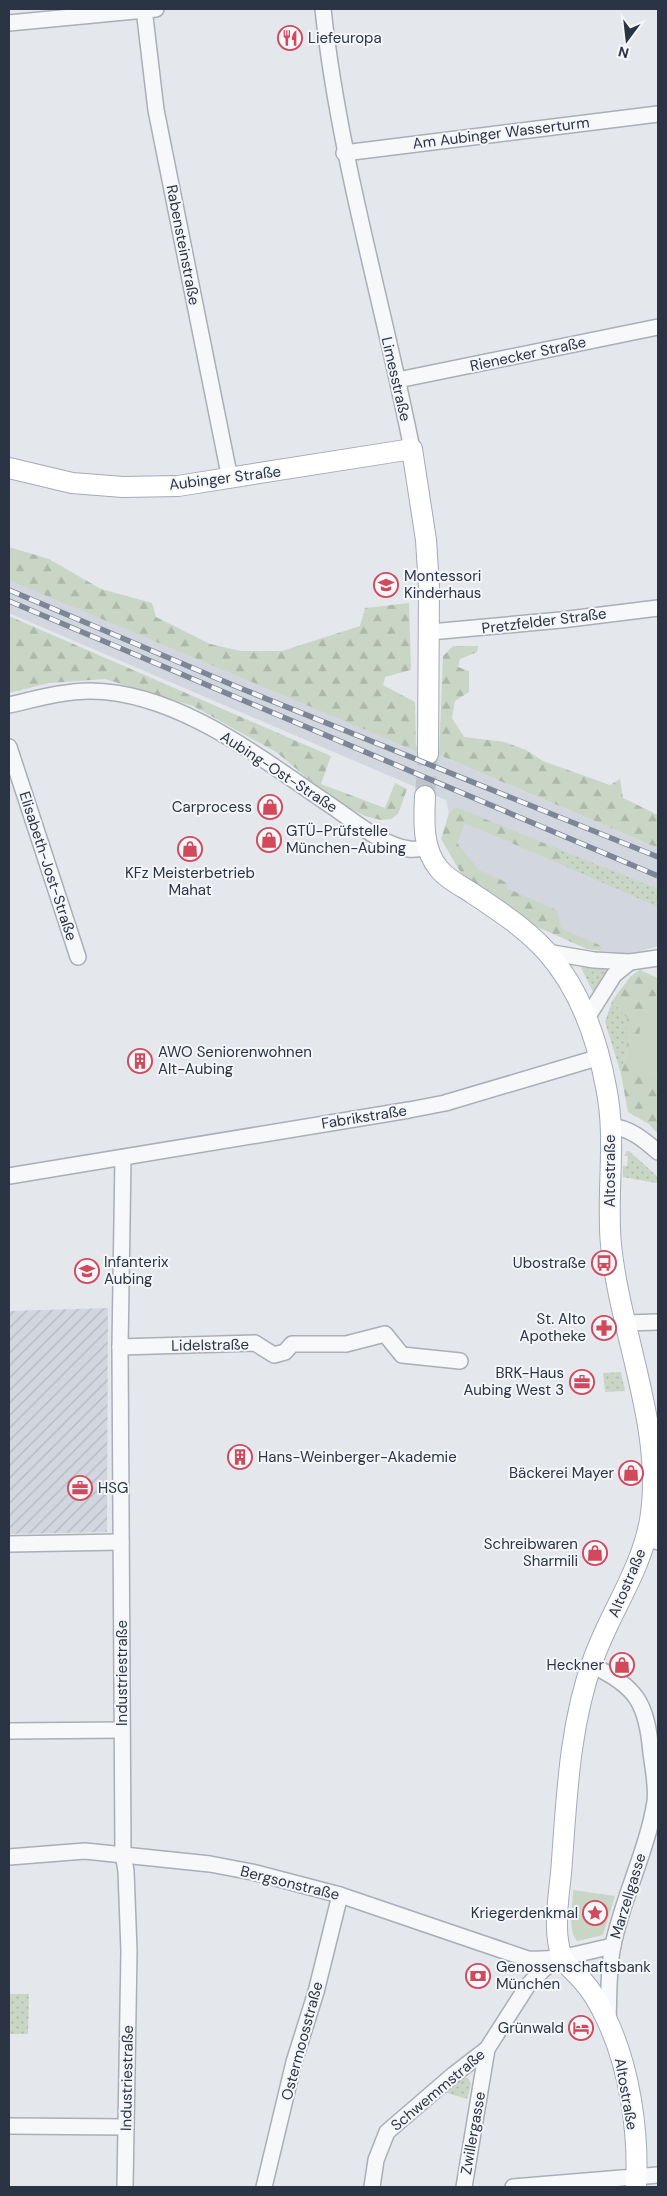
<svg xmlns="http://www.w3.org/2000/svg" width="667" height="2196" viewBox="0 0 667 2196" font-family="'DM Sans',sans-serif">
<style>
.built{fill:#d2d6de}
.industrial{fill:url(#industrial-furrows)}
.grass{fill:url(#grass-dots)}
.forest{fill:url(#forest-firs)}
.park{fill:#c9d6c5}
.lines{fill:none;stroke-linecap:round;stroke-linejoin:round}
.major-tunnel{stroke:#bfc3cb;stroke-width:20;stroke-dasharray:20 10;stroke-linecap:butt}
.minor-casing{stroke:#a9aeb7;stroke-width:18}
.major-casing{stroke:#a3abb8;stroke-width:22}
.minor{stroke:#f7f8fa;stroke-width:15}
.major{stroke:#fff;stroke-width:20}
.rail-casing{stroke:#7d8696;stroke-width:5.5}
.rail{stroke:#f4f6f9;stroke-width:4;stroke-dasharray:11;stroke-linecap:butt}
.labels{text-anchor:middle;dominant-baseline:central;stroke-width:4;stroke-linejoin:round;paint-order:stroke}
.poi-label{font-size:15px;fill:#2b3445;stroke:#f4f6f9;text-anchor:end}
.street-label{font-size:15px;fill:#2b3445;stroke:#f4f6f9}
</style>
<defs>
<pattern id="industrial-furrows" width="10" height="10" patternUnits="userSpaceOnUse" patternTransform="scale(1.25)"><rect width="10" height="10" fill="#d2d6de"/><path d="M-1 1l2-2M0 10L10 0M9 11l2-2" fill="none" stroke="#b4b8c0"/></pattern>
<pattern id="grass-dots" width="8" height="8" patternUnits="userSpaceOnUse" patternTransform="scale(1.25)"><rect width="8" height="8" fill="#c9d6c5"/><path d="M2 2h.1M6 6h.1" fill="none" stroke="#adb8ab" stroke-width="1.8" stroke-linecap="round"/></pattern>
<pattern id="forest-firs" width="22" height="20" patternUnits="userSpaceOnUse" patternTransform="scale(1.25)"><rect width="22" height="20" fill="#c9d6c5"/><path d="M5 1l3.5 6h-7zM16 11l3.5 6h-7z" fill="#adb8ab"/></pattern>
</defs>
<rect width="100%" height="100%" fill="#e4e7ec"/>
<polygon class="built" points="9,573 658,848 658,946 631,954 590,949 463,873 449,840 449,813 446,800 9,613"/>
<polygon class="industrial" points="108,1308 107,1532 9,1534 9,1311"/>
<g class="grass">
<polygon points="556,848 658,889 658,907 567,867"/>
<polygon points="579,963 610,969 594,994"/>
<polygon points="612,1001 627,1018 627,1047 621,1074 605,1022"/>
<polygon points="627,1151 629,1151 658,1177 658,1181 656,1183 623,1177 623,1166 627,1166 628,1156 624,1156"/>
<polygon points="621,1372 625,1391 605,1392 603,1373"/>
<polygon points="9,1994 29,1994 28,2034 9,2034"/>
<polygon points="463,2077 469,2079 471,2084 467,2099 444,2092"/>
</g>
<g class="forest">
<polygon points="9,547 49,559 101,589 152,603 156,617 210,644 241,651 282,651 360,626 365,608 409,603 411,670 385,677 383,685 415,702 416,751 9,580"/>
<polygon points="9,616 331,756 321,784 385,808 395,783 407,789 398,814 391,819 381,820 365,816 335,801 276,752 193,706 105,679 49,683 9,693"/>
<polygon points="453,646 478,646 477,652 460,659 458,667 469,671 469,692 455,701 452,718 464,737 505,742 526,750 543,761 610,785 620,779 623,798 658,815 658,848 439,755 443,656"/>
<polygon points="456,807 556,848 567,867 465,823 457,843 479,870 508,883 506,888 557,910 561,928 599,945 604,951 587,949 533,925 461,873 441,839 449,813"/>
<polygon points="640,970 658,978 658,995 648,1000 646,1070 658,1074 658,1134 649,1124 628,1112 621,1074 627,1047 627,1018 612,1001 631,976"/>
</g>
<g class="park">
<polygon points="658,995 658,1074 646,1070 633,1057 648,1000"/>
<path d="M573,1890L615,1896L603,1935L577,1941C567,1929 573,1905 573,1890Z"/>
</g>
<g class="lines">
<polyline class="major-tunnel" points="425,796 428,754"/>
<defs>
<g id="minor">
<polyline points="144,9 156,110 230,479"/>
<path d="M323,9C339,158 383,302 412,449"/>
<polyline points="9,23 156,9"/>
<polyline points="344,153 658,114"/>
<polyline points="398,380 658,327"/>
<polyline points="430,632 561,620 658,608"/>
<path d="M9,705C36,699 63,691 91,691C179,692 263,760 333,807C355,822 382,845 409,849C415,850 422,848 428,848"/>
<polyline points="9,747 78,957"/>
<polyline points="547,952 594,960 630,962 658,958"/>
<polyline points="587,1018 614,975 630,962"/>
<path d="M610,1126C630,1128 643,1139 658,1152"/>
<polyline points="123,1158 120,1347 123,1853 126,1871 129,1951 125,2187"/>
<polyline points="9,1176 409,1110 445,1103 600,1057"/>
<polyline points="625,1323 658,1322"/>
<polyline points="120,1347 255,1343 274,1355 285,1352 292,1344 346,1344 385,1334 402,1355 460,1361"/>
<polyline points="646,1538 658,1542"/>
<polyline points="9,1544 121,1542"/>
<path d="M591,1665C637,1686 647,1704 651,1753C653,1768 657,1787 655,1802C647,1851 623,1897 613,1945C608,1970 609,1997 608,2022"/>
<polyline points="9,1731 122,1730"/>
<path d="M9,1857L85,1851L210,1864L252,1872L340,1895L528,1959C557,1961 584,1952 613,1946"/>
<polyline points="9,2126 126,2127"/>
<polyline points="264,2187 294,2062 316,1992 340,1895"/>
<polyline points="372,2187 376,2160 387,2132 452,2076 487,2049 528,1985 545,1968 559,1960"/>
<polyline points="464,2187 487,2049"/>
<polyline points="513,2187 658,2175"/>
</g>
<g id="major">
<polyline points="9,468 72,483 123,487 178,486 412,449 426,540 429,587 428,754"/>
<path d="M425,796C424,820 422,849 439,869C446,878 459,885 469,891C496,909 524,927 546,951C580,989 597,1038 606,1087C617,1139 606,1193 611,1245C620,1334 665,1431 650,1520C641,1571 610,1612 593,1660C570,1724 567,1792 562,1860C561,1882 556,1905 557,1928C557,1936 559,1950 562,1957C566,1965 576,1973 582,1980C592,1991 600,2005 606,2018C630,2068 639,2132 636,2187"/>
</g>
</defs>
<use href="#minor" class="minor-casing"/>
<use href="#major" class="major-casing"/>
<use href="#minor" class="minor"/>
<use href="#major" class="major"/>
<defs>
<g id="rail">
<polyline points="9,590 235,686 658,857"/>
<polyline points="9,601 658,876"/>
</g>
</defs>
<use href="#rail" class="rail-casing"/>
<use href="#rail" class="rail"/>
</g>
<defs>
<symbol id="restaurant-ring" viewBox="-11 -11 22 22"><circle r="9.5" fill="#f4f6f9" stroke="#d1495b" stroke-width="1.5"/><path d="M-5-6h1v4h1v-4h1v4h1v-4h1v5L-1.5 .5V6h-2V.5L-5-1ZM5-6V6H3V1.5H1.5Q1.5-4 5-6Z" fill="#d1495b"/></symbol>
<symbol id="school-ring" viewBox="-11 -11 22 22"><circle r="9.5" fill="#f4f6f9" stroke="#d1495b" stroke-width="1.5"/><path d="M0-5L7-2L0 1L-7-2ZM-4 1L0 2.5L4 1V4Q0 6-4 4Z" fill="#d1495b"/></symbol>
<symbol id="shop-ring" viewBox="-11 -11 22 22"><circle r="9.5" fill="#f4f6f9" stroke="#d1495b" stroke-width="1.5"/><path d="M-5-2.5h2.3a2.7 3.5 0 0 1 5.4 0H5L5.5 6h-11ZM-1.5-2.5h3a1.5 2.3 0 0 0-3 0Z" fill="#d1495b"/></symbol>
<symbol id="building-ring" viewBox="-11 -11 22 22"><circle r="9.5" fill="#f4f6f9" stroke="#d1495b" stroke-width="1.5"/><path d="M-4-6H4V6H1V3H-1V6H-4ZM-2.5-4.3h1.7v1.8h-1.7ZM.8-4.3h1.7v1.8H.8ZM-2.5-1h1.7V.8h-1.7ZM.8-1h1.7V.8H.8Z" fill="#d1495b"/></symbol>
<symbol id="bus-ring" viewBox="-11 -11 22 22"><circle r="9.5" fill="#f4f6f9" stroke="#d1495b" stroke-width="1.5"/><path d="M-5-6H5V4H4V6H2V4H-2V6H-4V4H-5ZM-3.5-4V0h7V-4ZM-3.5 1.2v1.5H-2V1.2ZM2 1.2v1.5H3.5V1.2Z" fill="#d1495b"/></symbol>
<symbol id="pharmacy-ring" viewBox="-11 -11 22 22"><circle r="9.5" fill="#f4f6f9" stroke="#d1495b" stroke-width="1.5"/><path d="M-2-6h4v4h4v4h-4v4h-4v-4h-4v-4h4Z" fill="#d1495b"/></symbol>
<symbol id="office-ring" viewBox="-11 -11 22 22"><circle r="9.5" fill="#f4f6f9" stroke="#d1495b" stroke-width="1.5"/><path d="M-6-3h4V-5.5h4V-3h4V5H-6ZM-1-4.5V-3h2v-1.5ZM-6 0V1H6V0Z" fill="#d1495b"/></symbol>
<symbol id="sight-ring" viewBox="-11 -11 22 22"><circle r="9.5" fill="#f4f6f9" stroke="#d1495b" stroke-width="1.5"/><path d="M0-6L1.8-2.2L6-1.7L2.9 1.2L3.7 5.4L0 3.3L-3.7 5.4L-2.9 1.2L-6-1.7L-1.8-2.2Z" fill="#d1495b"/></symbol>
<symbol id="bank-ring" viewBox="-11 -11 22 22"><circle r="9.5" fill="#f4f6f9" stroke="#d1495b" stroke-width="1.5"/><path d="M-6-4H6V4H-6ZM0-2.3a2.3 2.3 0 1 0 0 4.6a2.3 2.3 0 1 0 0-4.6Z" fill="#d1495b"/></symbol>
<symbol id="hotel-ring" viewBox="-11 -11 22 22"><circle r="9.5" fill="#f4f6f9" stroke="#d1495b" stroke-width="1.5"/><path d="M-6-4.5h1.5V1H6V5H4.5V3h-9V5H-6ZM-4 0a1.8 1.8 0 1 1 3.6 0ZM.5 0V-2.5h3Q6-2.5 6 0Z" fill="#d1495b"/></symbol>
</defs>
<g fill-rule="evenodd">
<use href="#restaurant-ring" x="276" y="24" width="28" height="28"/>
<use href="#school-ring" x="372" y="571" width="28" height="28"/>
<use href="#shop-ring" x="256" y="793" width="28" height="28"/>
<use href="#shop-ring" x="255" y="826" width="28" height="28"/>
<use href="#shop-ring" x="176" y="835" width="28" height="28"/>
<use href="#building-ring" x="126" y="1047" width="28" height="28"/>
<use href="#bus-ring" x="590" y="1249" width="28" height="28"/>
<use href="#school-ring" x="73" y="1257" width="28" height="28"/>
<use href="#pharmacy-ring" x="590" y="1314" width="28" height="28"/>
<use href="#office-ring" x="568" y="1368" width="28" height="28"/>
<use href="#building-ring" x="226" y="1443" width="28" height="28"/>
<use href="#shop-ring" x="617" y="1459" width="28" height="28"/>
<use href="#office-ring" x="66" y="1474" width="28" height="28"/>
<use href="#shop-ring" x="581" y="1539" width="28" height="28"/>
<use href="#shop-ring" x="608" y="1651" width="28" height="28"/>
<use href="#sight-ring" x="581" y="1899" width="28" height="28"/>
<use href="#bank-ring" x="464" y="1962" width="28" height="28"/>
<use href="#hotel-ring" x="567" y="2014" width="28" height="28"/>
</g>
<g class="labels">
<g class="poi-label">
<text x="308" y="38" text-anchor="start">Liefeuropa</text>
<text x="404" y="576" text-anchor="start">Montessori<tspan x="404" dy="17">Kinderhaus</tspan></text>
<text x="252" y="807">Carprocess</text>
<text x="286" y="831" text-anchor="start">GTÜ-Prüfstelle<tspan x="286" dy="17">München-Aubing</tspan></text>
<text x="190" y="873" text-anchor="middle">KFz Meisterbetrieb<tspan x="190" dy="17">Mahat</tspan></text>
<text x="158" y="1052" text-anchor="start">AWO Seniorenwohnen<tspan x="158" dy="17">Alt-Aubing</tspan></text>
<text x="104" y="1262" text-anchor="start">Infanterix<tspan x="104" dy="17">Aubing</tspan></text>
<text x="586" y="1263">Ubostraße</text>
<text x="586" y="1319">St. Alto<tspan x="586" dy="17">Apotheke</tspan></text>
<text x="564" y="1373">BRK-Haus<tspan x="564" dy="17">Aubing West 3</tspan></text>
<text x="258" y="1457" text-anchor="start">Hans-Weinberger-Akademie</text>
<text x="614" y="1473">Bäckerei Mayer</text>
<text x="98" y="1488" text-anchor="start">HSG</text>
<text x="578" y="1544">Schreibwaren<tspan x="578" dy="17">Sharmili</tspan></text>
<text x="604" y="1665">Heckner</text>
<text x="578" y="1913">Kriegerdenkmal</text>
<text x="496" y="1967" text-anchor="start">Genossenschaftsbank<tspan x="496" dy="17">München</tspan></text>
<text x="564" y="2028">Grünwald</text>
</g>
<g class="street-label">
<text transform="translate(501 133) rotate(-7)">Am Aubinger Wasserturm</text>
<text transform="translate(183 245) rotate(79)">Rabensteinstraße</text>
<text transform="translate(528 354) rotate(-12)">Rienecker Straße</text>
<text transform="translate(396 379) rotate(77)">Limesstraße</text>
<text transform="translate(225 478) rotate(-7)">Aubinger Straße</text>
<text transform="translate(544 621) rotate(-7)">Pretzfelder Straße</text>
<text transform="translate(279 772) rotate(33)">Aubing-Ost-Straße</text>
<text transform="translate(48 866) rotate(72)">Elisabeth-Jost-Straße</text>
<text transform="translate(364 1117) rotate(-9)">Fabrikstraße</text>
<text transform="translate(610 1171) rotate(-90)">Altostraße</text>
<text transform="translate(210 1345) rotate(-1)">Lidelstraße</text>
<text transform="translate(627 1583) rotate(-67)">Altostraße</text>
<text transform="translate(122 1673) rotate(-90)">Industriestraße</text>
<text transform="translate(290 1883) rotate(14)">Bergsonstraße</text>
<text transform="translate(628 1896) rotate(-73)">Marzellgasse</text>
<text transform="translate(302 2041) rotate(-75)">Ostermoosstraße</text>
<text transform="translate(127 2078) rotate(-89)">Industriestraße</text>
<text transform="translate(438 2090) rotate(-40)">Schwemmstraße</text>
<text transform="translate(626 2094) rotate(80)">Altostraße</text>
<text transform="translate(473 2133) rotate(-80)">Zwillergasse</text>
</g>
</g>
<rect width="667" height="2196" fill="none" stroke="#2b3445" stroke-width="20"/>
<g transform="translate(627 40) rotate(195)" stroke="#f4f6f9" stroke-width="4" paint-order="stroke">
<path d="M0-4L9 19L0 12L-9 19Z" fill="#2b3445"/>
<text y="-8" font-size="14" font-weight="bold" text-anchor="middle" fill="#2b3445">N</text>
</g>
</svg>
